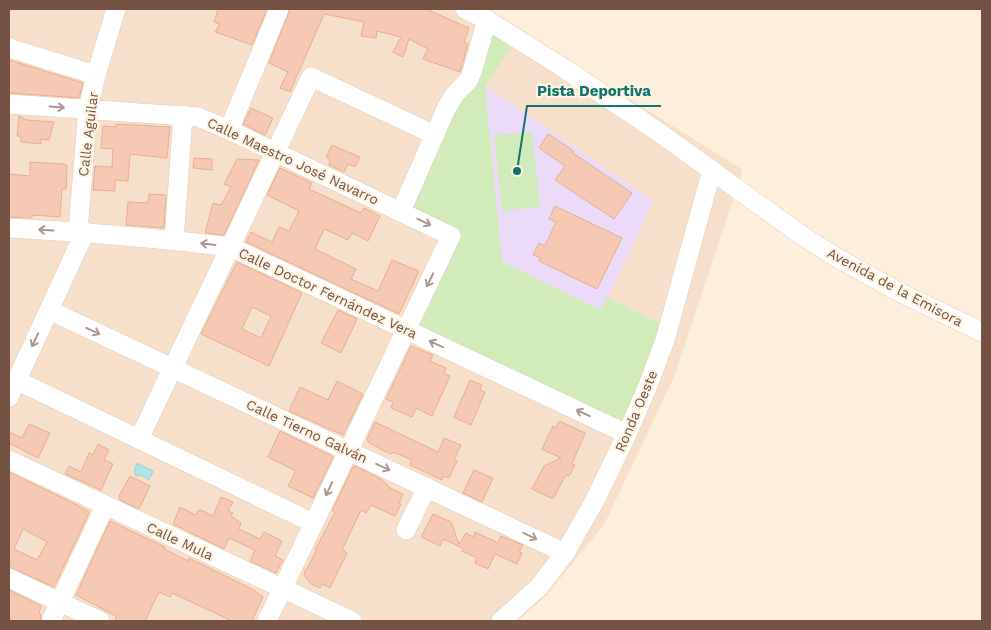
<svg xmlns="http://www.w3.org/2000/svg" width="991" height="630" viewBox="0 0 991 630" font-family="'Work Sans',sans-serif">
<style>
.residential{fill:#f6e0cb}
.education{fill:#ecdaf9}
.green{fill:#d2ebbb}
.water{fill:#b1e3e8;stroke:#96d4da}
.building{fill:#f5c9b3;stroke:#e8ae92;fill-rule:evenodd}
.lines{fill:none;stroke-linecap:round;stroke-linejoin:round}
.minor-casing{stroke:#e4ccbc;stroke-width:20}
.minor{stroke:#fff;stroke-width:19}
.oneway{stroke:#ac978f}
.labels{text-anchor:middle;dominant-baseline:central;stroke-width:4.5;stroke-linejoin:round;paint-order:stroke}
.street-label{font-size:14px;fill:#745244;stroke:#fff3e4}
.leader{fill:none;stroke:#0f766e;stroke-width:2}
.callout-dot{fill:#0f766e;stroke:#fff3e4;stroke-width:2}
.callout-label{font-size:15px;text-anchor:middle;font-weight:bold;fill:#0f766e;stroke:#fff3e4;stroke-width:4.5;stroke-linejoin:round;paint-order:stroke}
</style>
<rect width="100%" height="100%" fill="#feefdd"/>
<polygon class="residential" points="9,9 486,9 743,170 674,377 604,525 546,596 517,621 9,621"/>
<polygon class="education" points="485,86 653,201 602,310 502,262"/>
<g class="green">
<polygon points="487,20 517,39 485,86 502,262 601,310 607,297 669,328 627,434 405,330 451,236 401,211"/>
<polygon points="532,132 540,207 502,211 494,135"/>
</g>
<polygon class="water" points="137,463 153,471 149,480 140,475 136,476 134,472"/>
<g class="building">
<polygon points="218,9 267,9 252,45 215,32 220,24 214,22"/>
<polygon points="290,9 426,9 469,28 464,42 468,44 460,72 423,59 428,49 409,39 403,57 393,52 401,37 377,31 376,38 361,36 364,22 324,14 290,92 280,88 288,72 269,63"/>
<polygon points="9,60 83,83 79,98 9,93"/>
<polygon points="251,108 273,118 265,135 243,124"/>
<polygon points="19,116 27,120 54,122 49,140 41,139 41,144 21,142 21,136 17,136"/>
<polygon points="116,124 170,127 167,158 130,154 128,181 115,180 115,191 93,190 95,166 112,167 113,149 101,148 103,126 116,127"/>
<polygon points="548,134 574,151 573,153 632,193 614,219 555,180 565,166 539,148"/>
<polygon points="332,145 360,157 355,167 348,164 344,172 329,165 330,159 326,157"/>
<polygon points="194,158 212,159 212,170 193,168"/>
<polygon points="237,159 259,160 224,235 205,233 213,203 221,205 231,187 224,184"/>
<polygon points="30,162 63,164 67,166 66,189 62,189 60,217 32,215 32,218 9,217 9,174 30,176"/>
<polygon points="280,168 312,183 309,189 361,213 364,208 380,216 368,241 352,233 348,240 324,229 315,249 356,269 351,279 378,291 392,260 419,271 399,314 246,242 251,232 272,242 279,227 289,231 299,211 267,195"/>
<polygon points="149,194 166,195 164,228 126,225 128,202 148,203"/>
<polygon points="555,206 622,238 597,289 539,261 540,258 533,255 539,243 545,246 556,222 549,219"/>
<path d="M237,262L302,293L269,366L201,334ZM252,307L271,316L261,338L242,329Z"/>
<polygon points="338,310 357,319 341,353 321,343"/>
<polygon points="411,346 433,355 430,361 446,368 444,374 450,376 432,416 416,408 412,417 391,408 393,402 386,399"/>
<polygon points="470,380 482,385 480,390 485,392 471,425 454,417"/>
<polygon points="337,381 363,394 343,435 289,411 300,387 328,400"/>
<polygon points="559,421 585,433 572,464 575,465 569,476 566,475 553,499 532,489 544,466 561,458 542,449 553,426 556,428"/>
<polygon points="375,422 438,452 444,438 461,445 454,460 457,461 449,478 443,476 442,480 410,465 412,460 393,452 392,454 384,451 368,442 368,440 367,439"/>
<polygon points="29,424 50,433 38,458 9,443 9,432 22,438"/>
<polygon points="280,431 332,456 333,457 313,498 288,486 296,471 268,457"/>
<polygon points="98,444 109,450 104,460 113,464 101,490 65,474 69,466 81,472 89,453 93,455"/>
<polygon points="355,466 383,480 390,488 403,494 399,503 401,504 395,516 371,505 366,513 361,510 342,550 347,553 330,588 322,584 320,588 311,584 304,575 305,570 307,569 316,551 315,550 335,512 332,511 353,467"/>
<polygon points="474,470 493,478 482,502 463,493"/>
<path d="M9,472L77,505L88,511L89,513L54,587L9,567ZM23,529L47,542L37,560L14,549Z"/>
<polygon points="130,476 150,486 139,509 120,500 119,496"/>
<polygon points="221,497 233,502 228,511 233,513 231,516 241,523 239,529 260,539 264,532 282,541 275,556 283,560 276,573 250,561 255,550 229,538 224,549 173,524 180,507 196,515 198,511 201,510 213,516"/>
<polygon points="433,514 451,522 459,544 466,533 473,537 475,532 498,543 501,536 523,545 519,552 522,553 517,564 495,554 488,569 475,563 477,558 462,551 463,548 443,539 440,546 421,537"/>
<polygon points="110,521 165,547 164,549 188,561 189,558 256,591 256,592 263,597 252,621 232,621 172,593 170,597 159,592 145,621 115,621 116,616 76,595"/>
<polygon points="9,590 41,606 39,613 41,615 40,621 13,621 9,619"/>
</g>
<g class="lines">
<defs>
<g id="minor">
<polyline points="465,9 487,20 562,67 657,131 801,235 839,259 901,293 982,332"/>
<polyline points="9,48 96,75"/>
<polyline points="9,104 198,117 229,130 451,236 267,621"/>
<polyline points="229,130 279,9"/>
<polyline points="401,211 446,109 455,94 468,81 472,72 487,20"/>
<path d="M9,228C83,232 157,238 231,247L627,434"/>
<polyline points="78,231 88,109 96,75 116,9"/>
<polyline points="174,240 183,115"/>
<polyline points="49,310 565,553"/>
<polyline points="16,380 313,523"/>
<polyline points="9,397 85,232"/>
<polyline points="139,439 311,77 435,135"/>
<polyline points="9,460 352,621"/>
<polyline points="406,530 427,487"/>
<polyline points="9,578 100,621"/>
<polyline points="51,621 105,506"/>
<polyline points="501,621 539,587 565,553 594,502 627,434 647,388 665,340 712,170"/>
</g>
</defs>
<use href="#minor" class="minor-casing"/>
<use href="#minor" class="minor"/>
</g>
<defs><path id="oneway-shaft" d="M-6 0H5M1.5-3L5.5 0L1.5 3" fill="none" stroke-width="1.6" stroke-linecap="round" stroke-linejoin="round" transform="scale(1.25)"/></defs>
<g class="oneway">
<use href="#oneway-shaft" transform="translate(57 107) rotate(4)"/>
<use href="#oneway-shaft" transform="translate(424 222) rotate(26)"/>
<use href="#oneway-shaft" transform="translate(46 230) rotate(-177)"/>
<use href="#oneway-shaft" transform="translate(208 244) rotate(-173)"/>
<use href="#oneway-shaft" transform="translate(430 280) rotate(116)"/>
<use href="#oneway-shaft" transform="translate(93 331) rotate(25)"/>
<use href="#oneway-shaft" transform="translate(35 340) rotate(115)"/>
<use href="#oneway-shaft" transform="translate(436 344) rotate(-155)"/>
<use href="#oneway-shaft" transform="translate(583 413) rotate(-155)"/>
<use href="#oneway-shaft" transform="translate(383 467) rotate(25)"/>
<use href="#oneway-shaft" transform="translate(329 489) rotate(115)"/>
<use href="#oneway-shaft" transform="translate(530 536) rotate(25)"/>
</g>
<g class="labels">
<g class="street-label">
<text transform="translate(88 134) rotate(-83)">Calle Aguilar</text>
<text transform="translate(293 161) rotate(25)">Calle Maestro José Navarro</text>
<text transform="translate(895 287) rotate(28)">Avenida de la Emisora</text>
<text transform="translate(328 293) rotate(25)">Calle Doctor Fernández Vera</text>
<text transform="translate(636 411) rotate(-67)">Ronda Oeste</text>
<text transform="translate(307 431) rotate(25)">Calle Tierno Galván</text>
<text transform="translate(180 541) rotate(25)">Calle Mula</text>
</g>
</g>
<path class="leader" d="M517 171L527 106H661"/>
<circle class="callout-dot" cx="517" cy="171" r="5"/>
<g class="callout-label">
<text x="594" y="96">Pista Deportiva</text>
</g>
<rect width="991" height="630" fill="none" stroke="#745244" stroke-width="20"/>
</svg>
